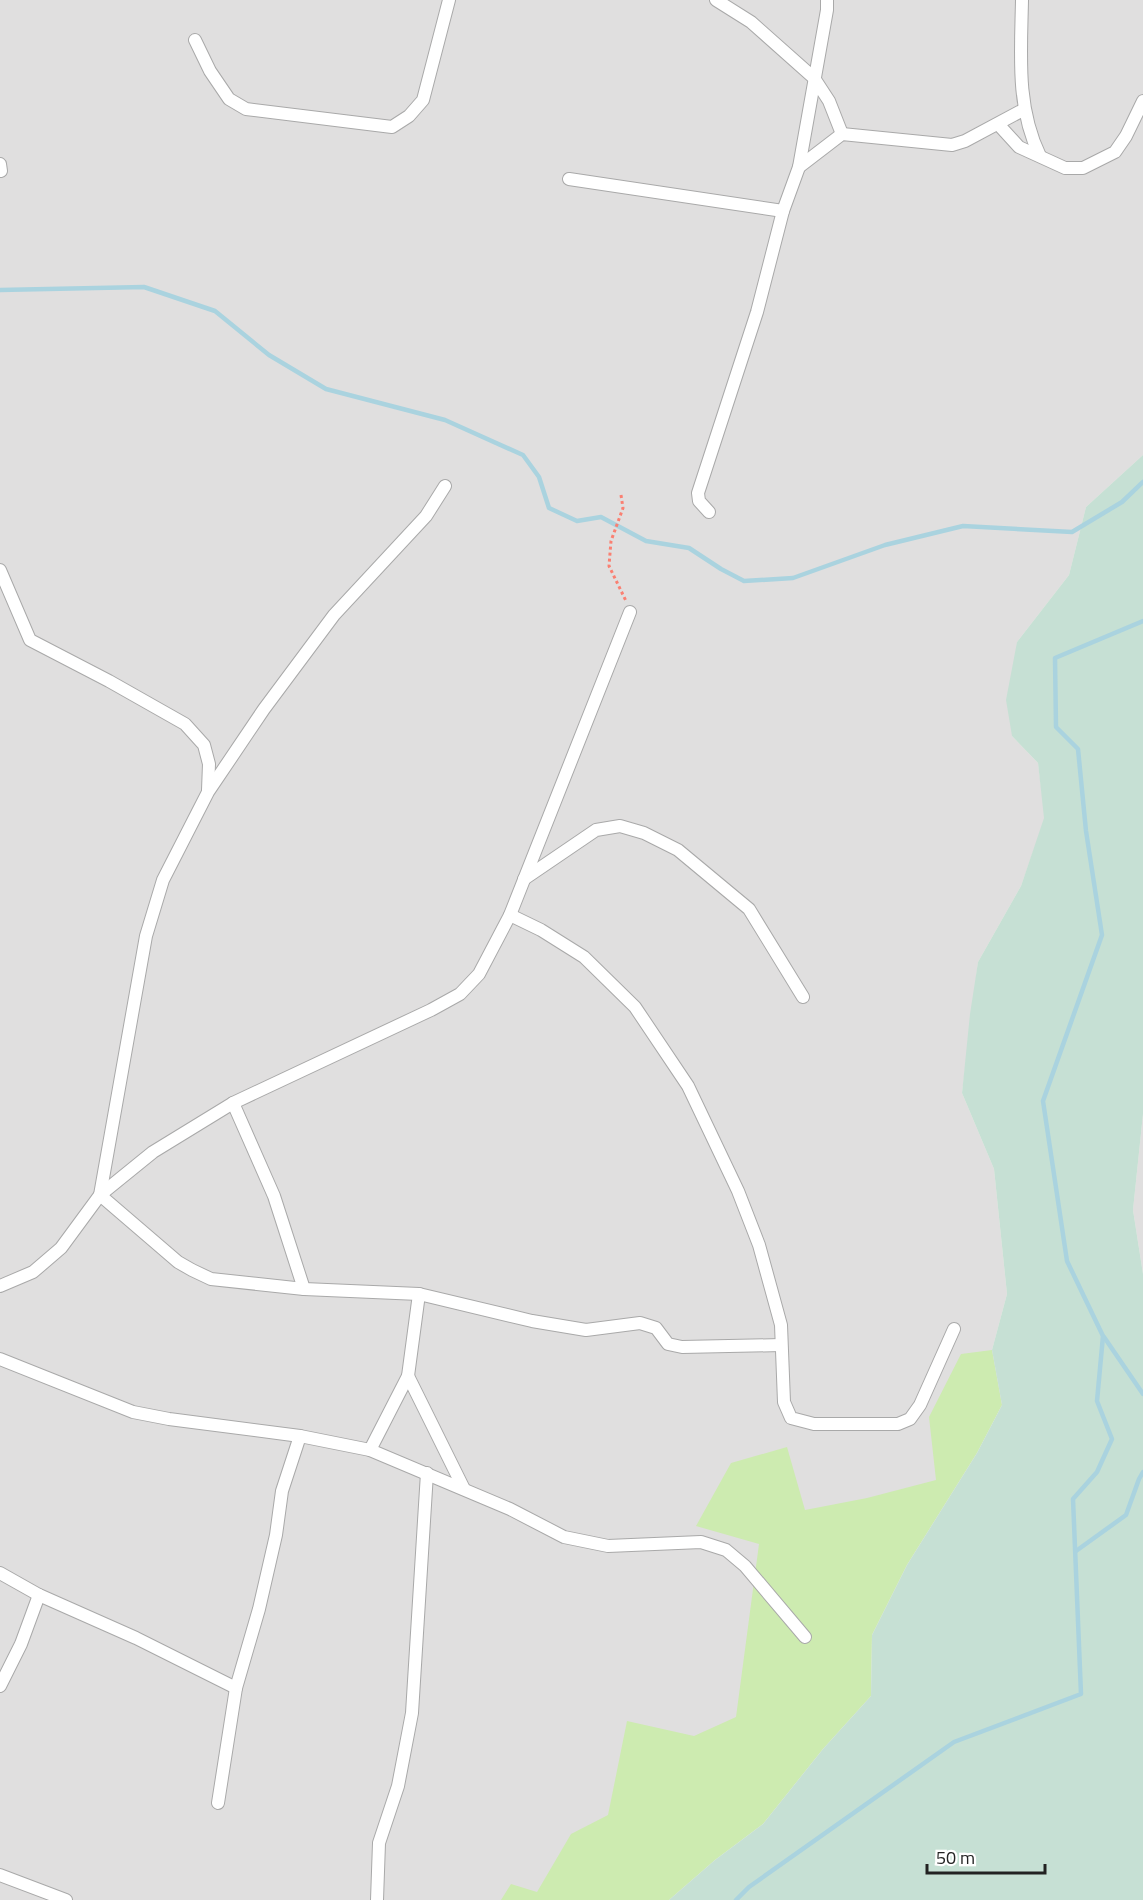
<svg xmlns="http://www.w3.org/2000/svg" width="1143" height="1900" viewBox="0 0 1143 1900" font-family="'Titillium Web',sans-serif">
<style>
.residential{fill:#e0dfdf}
.grass{fill:#cdebb0}
.wetland{fill:#c6e0d4}
.lines{fill:none;stroke-linecap:round;stroke-linejoin:round}
.stream{stroke:#aad3df;stroke-width:4.5}
.street-casing{stroke:#a9a9a9;stroke-width:14}
.path{stroke:#fa8072;stroke-width:3;stroke-dasharray:3 3;stroke-linecap:butt}
.street{stroke:#fff;stroke-width:12}
</style>
<rect width="100%" height="100%" fill="#f2efe9"/>
<g class="residential">
<polygon points="0,0 1143,0 1143,455 1086,507 1069,575 1017,642 1012,736 1038,763 1045,818 1021,886 978,962 962,1093 994,1169 1007,1294 992,1350 1002,1405 669,1900 0,1900"/>
<polygon points="1143,1114 1143,1274 1133,1210"/>
</g>
<polygon class="grass" points="992,1350 1002,1405 977,1453 907,1565 872,1635 871,1696 823,1749 763,1824 715,1860 669,1900 501,1900 511,1884 537,1892 571,1834 608,1815 627,1721 694,1736 736,1717 759,1544 696,1526 731,1463 787,1447 805,1510 867,1498 936,1480 929,1417 961,1354"/>
<polygon class="wetland" points="1143,455 1143,1114 1133,1210 1143,1274 1143,1900 669,1900 715,1860 763,1824 823,1749 871,1696 872,1635 907,1565 977,1453 1002,1405 992,1350 1007,1294 994,1169 962,1093 970,1014 978,962 1021,886 1044,818 1038,763 1012,736 1006,700 1017,642 1069,575 1086,507"/>
<g class="lines">
<g class="stream">
<polyline points="0,290 144,287 215,311 269,355 326,389 445,420 523,455 539,477 549,508 577,521 601,517 646,541 689,548 721,569 744,581 793,578 885,545 963,526 1072,532 1122,502 1143,482"/>
<polyline points="1104,1337 1143,1394"/>
<polyline points="1076,1551 1126,1515 1139,1479 1143,1472"/>
<polyline points="736,1900 749,1887 954,1742 1081,1694 1073,1499 1097,1472 1112,1439 1097,1401 1103,1336 1067,1261 1043,1101 1102,935 1086,831 1078,749 1056,727 1055,658 1143,621"/>
</g>
<defs>
<g id="street">
<polyline points="716,0 751,22 814,78 829,101 842,134"/>
<path d="M1022,0C1021,54 1016,107 1040,156"/>
<polyline points="195,40 210,71 229,99 246,109 392,127 409,116 423,100 449,0"/>
<polyline points="998,124 1019,147 1065,168 1083,168 1115,152 1126,136 1143,101"/>
<polyline points="0,164 1,171"/>
<polyline points="799,167 842,134 952,145 965,141 1023,110"/>
<polyline points="569,179 783,211"/>
<polyline points="445,486 426,516 334,615 264,709 208,792 163,880 146,936 100,1195 178,1262 192,1270 211,1279 304,1289 419,1294 532,1321 586,1330 640,1323 656,1328 668,1344 682,1347 781,1345"/>
<polyline points="709,512 699,501 698,493 757,312 783,211 799,167 827,10 827,0"/>
<polyline points="0,570 30,640 109,681 185,724 204,745 209,764 208,790"/>
<polyline points="524,879 596,830 620,826 644,833 678,850 749,909 803,997"/>
<polyline points="510,915 541,930 584,957 635,1007 688,1086 738,1191 759,1245 781,1325 784,1402 791,1418 814,1424 898,1424 910,1419 920,1405 954,1329"/>
<polyline points="233,1103 274,1196 304,1289"/>
<polyline points="0,1286 33,1272 61,1248 100,1195 153,1152 233,1103 431,1010 460,994 479,974 510,915 630,612"/>
<polyline points="0,1359 133,1412 169,1419 300,1436 370,1450 510,1509 564,1537 608,1546 701,1542 726,1550 745,1566 805,1637"/>
<polyline points="408,1376 464,1489"/>
<polyline points="370,1450 408,1376 419,1294"/>
<polyline points="0,1573 39,1595 136,1638 236,1688"/>
<polyline points="0,1686 21,1644 39,1595"/>
<polyline points="218,1803 236,1688 259,1609 276,1535 282,1491 300,1436"/>
<polyline points="0,1875 66,1900"/>
<polyline points="377,1900 379,1843 398,1786 412,1713 427,1473"/>
</g>
</defs>
<use href="#street" class="street-casing"/>
<polyline class="path" points="621,495 623,508 611,541 609,566 626,601"/>
<use href="#street" class="street"/>
</g>
<path d="M927 1864v9h118v-9" fill="none" stroke="#222222" stroke-width="3"/>
<text x="936" y="1864" font-size="18" fill="#222222" stroke="#ffffff" stroke-width="4.5" paint-order="stroke">50 m</text>
</svg>
